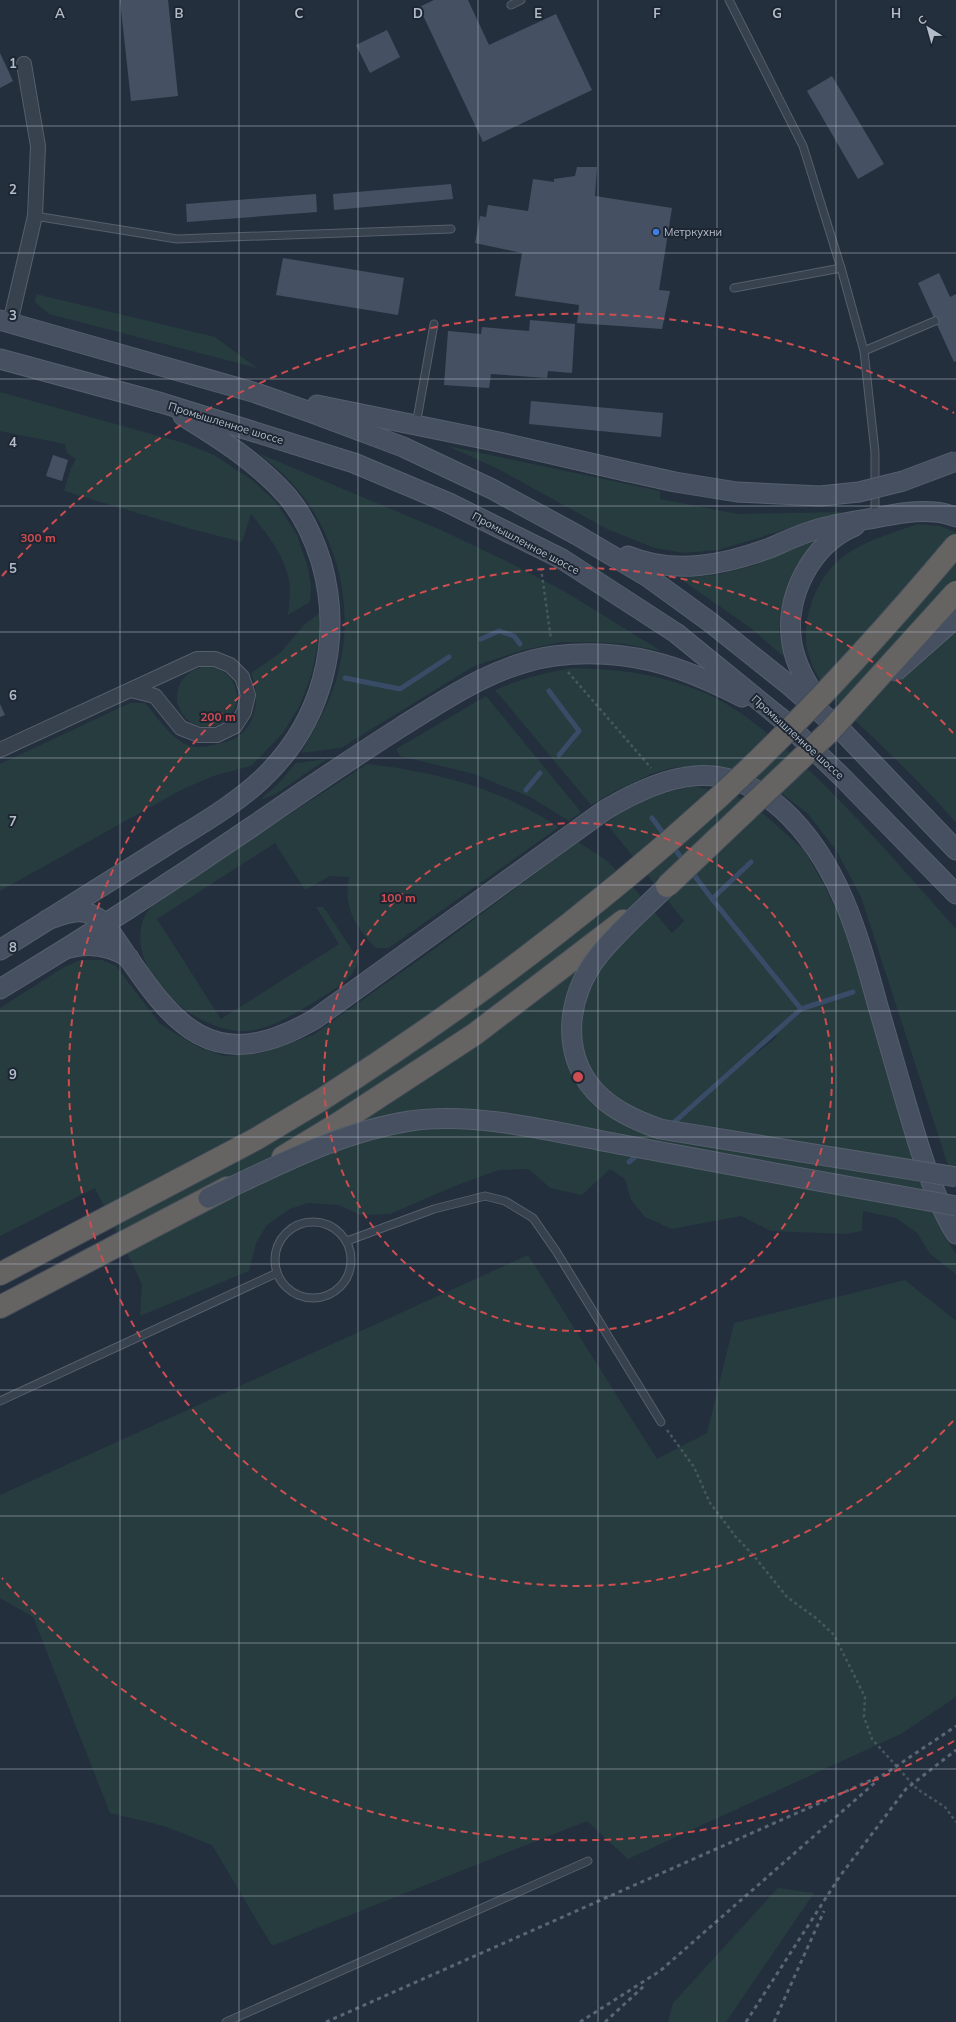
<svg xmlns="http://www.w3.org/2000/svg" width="956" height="2022" viewBox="0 0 956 2022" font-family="Mulish,sans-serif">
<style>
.green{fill:#263c3f;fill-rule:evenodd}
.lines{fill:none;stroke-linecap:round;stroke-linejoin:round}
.stream{stroke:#394c67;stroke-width:5}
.building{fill:#455162}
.service-casing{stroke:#565f6c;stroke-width:9}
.minor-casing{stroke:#565f6c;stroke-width:16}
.secondary-casing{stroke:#565f6c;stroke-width:21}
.trunk-casing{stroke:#434c59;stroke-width:24}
.path{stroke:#44595c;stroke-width:2.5;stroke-dasharray:3 3;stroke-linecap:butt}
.service{stroke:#38414e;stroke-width:7}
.minor{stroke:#38414e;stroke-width:14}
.secondary{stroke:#465061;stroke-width:19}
.trunk{stroke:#656462;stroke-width:22}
.rail{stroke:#5a6575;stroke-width:3;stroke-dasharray:4 4;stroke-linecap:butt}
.secondary-bridge-casing{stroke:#565f6c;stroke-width:21;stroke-linecap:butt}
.trunk-bridge-casing{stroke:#434c59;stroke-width:24;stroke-linecap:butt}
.secondary-bridge{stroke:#465061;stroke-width:19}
.trunk-bridge{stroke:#656462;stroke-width:22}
.grid{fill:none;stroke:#b4bcc9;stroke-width:1;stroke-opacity:0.55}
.ring{fill:none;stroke:#ce4d50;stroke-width:2;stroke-dasharray:7 5}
.shop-dot{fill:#3f7fe0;stroke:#1d2633;stroke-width:1.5}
.labels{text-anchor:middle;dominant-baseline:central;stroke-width:4;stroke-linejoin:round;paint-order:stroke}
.poi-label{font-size:11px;fill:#b4bcc9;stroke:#1d2633;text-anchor:start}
.street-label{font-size:11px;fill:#b4bcc9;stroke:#1d2633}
.grid-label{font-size:13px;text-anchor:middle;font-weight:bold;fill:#b4bcc9;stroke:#1d2633;stroke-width:4;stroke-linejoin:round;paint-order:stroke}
.centre{fill:#ce4d50;stroke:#1d2633;stroke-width:2}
.ring-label{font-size:12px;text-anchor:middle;font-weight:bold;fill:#ce4d50;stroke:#1d2633;stroke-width:4;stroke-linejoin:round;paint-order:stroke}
</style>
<rect width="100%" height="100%" fill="#242f3e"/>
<g class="green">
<polygon points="36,294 215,337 257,368 49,314 35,302"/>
<path d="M0,392L184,443L214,455L232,467L252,480L276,502L297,535L308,568L311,588L310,602L288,615C289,607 290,599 290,591C290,562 268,535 251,514L242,542L191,529L64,491L71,468L76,459L67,453L65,444L0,431Z"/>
<polygon points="448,446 660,491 660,499 738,514 844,512 718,550 684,553 655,548 609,530 498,469"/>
<path d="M260,454L441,530L502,559L564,591L661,651L625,644L591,642H561L524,650L474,666L341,748L301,753C316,727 331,701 338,673C355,610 339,539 297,489C286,476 273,465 260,454Z"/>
<path d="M919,524L940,526L956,532V823C932,794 903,767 876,740C837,703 790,666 811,605C829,550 868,541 919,524Z"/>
<polygon points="826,535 797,567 787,590 781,611 779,632 784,657 752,629 679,578 716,575 752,566"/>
<path d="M320,612L319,639L311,676L300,705L283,733L251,766L213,776L179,791L0,891V764L130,703H145C156,716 168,734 183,743C192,749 208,747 218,744C224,742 231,741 236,738C258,724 260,695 251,673L280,653L303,626Z"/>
<circle cx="207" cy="697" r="30"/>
<path d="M573,668C616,669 652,673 692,688C733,702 765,731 797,759C854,811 904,871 956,929V1190L861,897L836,850L808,814L782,794L756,780L723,767L708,765L671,768L651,774L611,793L591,805L495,690C521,679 546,672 573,668Z"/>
<polygon points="486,696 581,812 569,821 532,798 474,774 400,756 396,749"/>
<polygon points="327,759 274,795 260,800 279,783 296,763"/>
<path d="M367,764C420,770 477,782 524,807C536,813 548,820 559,827L389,948H376C355,927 343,907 349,877L330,876L305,890L275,843L157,919L221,1019L339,944L316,907H323L327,912L358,959C355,979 335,989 319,999C297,1012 273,1029 247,1031C197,1034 128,975 142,923C145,912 154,904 162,897Z"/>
<path d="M694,786L738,797L765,815L804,850L824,885L842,922L858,964L908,1141L946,1238L956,1254V1274L930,1254L917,1233L896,1218L863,1211L862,1231L846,1234L771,1231L741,1216L672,1229L645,1217L631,1200L625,1179L610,1169L582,1195L550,1188L529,1169L499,1170L455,1186L390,1214L360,1215L339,1205L308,1203L290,1209L267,1225L256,1243L249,1271L140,1316L142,1284L95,1188L0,1236V1008L64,967L81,960H102L116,966L160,1024L198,1047L224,1056L261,1053L313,1035L441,944L578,842L606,860L633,887L672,933L684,921L606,823C633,802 661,793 694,786ZM773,1032L777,1037L757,1053L753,1049Z"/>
<polygon points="528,1255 657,1459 707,1433 734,1323 905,1280 956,1321 956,1697 901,1734 628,1859 587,1821 272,1946 212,1845 164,1826 110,1813 33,1617 0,1598 0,1495"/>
<polygon points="778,1888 814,1893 726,2022 668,2022 673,2003"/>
</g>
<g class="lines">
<g class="stream">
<polyline points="481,639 499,631 514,636 520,644"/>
<polyline points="345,678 400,689 449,657"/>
<polyline points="549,691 579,731 559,755"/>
<polyline points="526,790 540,773"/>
<polyline points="652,818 666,837"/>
<polyline points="672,845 685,863"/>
<polyline points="751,862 712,899 801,1009"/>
<polyline points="691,871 712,899"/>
<polyline points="671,1125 801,1009 853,992"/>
<polyline points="629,1162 640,1153"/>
</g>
</g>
<g class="building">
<polygon points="120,0 168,0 178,96 131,101"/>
<polygon points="434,0 468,0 489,45 556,14 592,90 483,142 419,7"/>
<polygon points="387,30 400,57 370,73 356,45"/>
<polygon points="0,53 13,81 0,88"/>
<polygon points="832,76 884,164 858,179 807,91"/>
<polygon points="577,167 597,167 595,196 672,208 659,290 670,291 662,329 577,323 579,305 515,296 522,253 475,243 480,216 486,217 488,205 528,211 533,179 554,182 554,179 575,176"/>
<polygon points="451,184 453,199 334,210 333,194"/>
<polygon points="316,194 317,212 187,222 186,204"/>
<polygon points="283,258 404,278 398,315 276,295"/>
<polygon points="939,273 950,297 956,294 956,361 954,362 918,283"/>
<polygon points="530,320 575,324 572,373 548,371 547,378 491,374 489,388 444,385 448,331 481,334 482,327 529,331"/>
<polygon points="531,401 663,413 661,437 529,424"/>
<polygon points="53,455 68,460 62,481 46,476"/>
<polygon points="0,704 5,715 0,717"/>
</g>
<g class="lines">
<defs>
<g id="service">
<polyline points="729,0 803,146 841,268 864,351"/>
<polyline points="511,5 521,0"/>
<polyline points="35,216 177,239 451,229"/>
<polyline points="734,288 841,268"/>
<polyline points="416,425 434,324"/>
<polyline points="875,518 875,452 864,351 935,321"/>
<circle cx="313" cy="1260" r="38"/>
<polyline points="347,1241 434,1209 485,1196 505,1201 533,1218 556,1251 661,1422"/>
<polyline points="0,1401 277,1273"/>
<polyline points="226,2022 588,1861"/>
</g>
<g id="minor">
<polyline points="10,323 35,216 38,146 24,64"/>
<polyline points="0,750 197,659 215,659 230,665 242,677 248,695 244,712 235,726 217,735 199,735 181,728 155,696 131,690"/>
</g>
<g id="secondary">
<polyline points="0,320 256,393 310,412 403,447 492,489 577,535 648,577 710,622 789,685 844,733 956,850"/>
<polyline points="0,359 162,403 354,463 449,503 562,559 676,633 783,720 843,778 956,894"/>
<polyline points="317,405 499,442 625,471"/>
<path d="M628,556C674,575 724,565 770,548C784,542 798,535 812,531C833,524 854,521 875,518C895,514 915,510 935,512C942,512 949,515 956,517"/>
<path d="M819,702C807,685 796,666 792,644C784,597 811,544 855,526"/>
<path d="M47,920C70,912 85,905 105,924C165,1009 200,1086 315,1019L605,810C667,773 724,756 783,810C838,861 858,933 877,1003C891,1050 904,1098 919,1146C929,1176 939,1207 956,1234"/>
<path d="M69,948C90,943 111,946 129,958"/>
<path d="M0,950C55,915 110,881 164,847C197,826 233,806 261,780C322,723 344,641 321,561C314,539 303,515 288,497C258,463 222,440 183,416"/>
<path d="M0,989C86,937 170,883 253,826C302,792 351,759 401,727C449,697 497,664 554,656C625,647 680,665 742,697"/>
</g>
<g id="trunk">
<polyline points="283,1157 339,1123 475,1034 623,921"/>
<polyline points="0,1274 256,1139 321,1100"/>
<polyline points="0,1307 227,1188"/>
</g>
</defs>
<use href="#service" class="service-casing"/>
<use href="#minor" class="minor-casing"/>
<use href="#secondary" class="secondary-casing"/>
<use href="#trunk" class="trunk-casing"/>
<g class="path">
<polyline points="541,568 551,639"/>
<polyline points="568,672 651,768"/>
<polyline points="667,1430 694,1467 710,1503 736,1537 754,1556 787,1597 816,1618 834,1635 865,1697 864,1717 872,1739 917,1789 945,1807 956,1822"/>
</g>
<use href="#service" class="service"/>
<use href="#minor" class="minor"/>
<use href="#secondary" class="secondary"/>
<use href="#trunk" class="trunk"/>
<g class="rail">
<polyline points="326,2022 885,1774 956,1726"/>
<polyline points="580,2022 660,1971 878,1780"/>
<polyline points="605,2022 644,1986"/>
<polyline points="746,2022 840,1876 906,1789 956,1750"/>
<polyline points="774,2022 824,1911"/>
</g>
<defs>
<g id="secondary-bridge">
<polyline points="625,471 675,482 737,492 820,496 859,492 903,481 956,461"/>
<polyline points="895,672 956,618"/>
<path d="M667,886C645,908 619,930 599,955C565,997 559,1060 602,1098C618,1113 640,1122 660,1129L956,1177"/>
<path d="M208,1198C273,1168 338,1132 410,1121C477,1111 558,1133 624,1145C735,1166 845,1186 956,1206"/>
</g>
<g id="trunk-bridge">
<polyline points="667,886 829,732 956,592"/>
<path d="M321,1100C462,1010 596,909 720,796C805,718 882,633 956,545"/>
</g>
</defs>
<use href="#secondary-bridge" class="secondary-bridge-casing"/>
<use href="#trunk-bridge" class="trunk-bridge-casing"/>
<use href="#secondary-bridge" class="secondary-bridge"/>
<use href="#trunk-bridge" class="trunk-bridge"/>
</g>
<path class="grid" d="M120,0V2022M239,0V2022M358,0V2022M478,0V2022M598,0V2022M717,0V2022M836,0V2022M0,126H956M0,253H956M0,379H956M0,506H956M0,632H956M0,758H956M0,885H956M0,1011H956M0,1137H956M0,1264H956M0,1390H956M0,1516H956M0,1643H956M0,1769H956M0,1896H956"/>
<g class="ring">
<circle cx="578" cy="1077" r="254"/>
<path d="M953 1421A509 509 0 1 1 953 733"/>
<path d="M954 1741A763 763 0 0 1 2 1578M2 576A763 763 0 0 1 954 413"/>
</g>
<circle class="shop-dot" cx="656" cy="232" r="4"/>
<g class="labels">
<g class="poi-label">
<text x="664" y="232">Метркухни</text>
</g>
<g class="street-label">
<text transform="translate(226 423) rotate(17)">Промышленное шоссе</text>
<text transform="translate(526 543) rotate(28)">Промышленное шоссе</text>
<text transform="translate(798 737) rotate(42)">Промышленное шоссе</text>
</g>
</g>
<g class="grid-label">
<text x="60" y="18">A</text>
<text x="179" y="18">B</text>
<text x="299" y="18">C</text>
<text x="418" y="18">D</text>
<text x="538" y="18">E</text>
<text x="657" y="18">F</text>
<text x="777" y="18">G</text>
<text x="896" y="18">H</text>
<text x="13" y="68">1</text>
<text x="13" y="194">2</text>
<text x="13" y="320">3</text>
<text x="13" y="447">4</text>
<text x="13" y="573">5</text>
<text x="13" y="700">6</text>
<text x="13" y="826">7</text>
<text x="13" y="952">8</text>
<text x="13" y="1079">9</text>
</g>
<circle cx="578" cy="1077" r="6" class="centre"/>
<g class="ring-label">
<text x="38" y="542">300 m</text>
<text x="218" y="721">200 m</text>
<text x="398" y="902">100 m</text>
</g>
<g transform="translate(928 28) rotate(323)" stroke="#1d2633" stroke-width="3" paint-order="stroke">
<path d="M0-3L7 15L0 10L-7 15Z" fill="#b4bcc9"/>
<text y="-6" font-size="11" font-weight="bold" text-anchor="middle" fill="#b4bcc9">С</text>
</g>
</svg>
